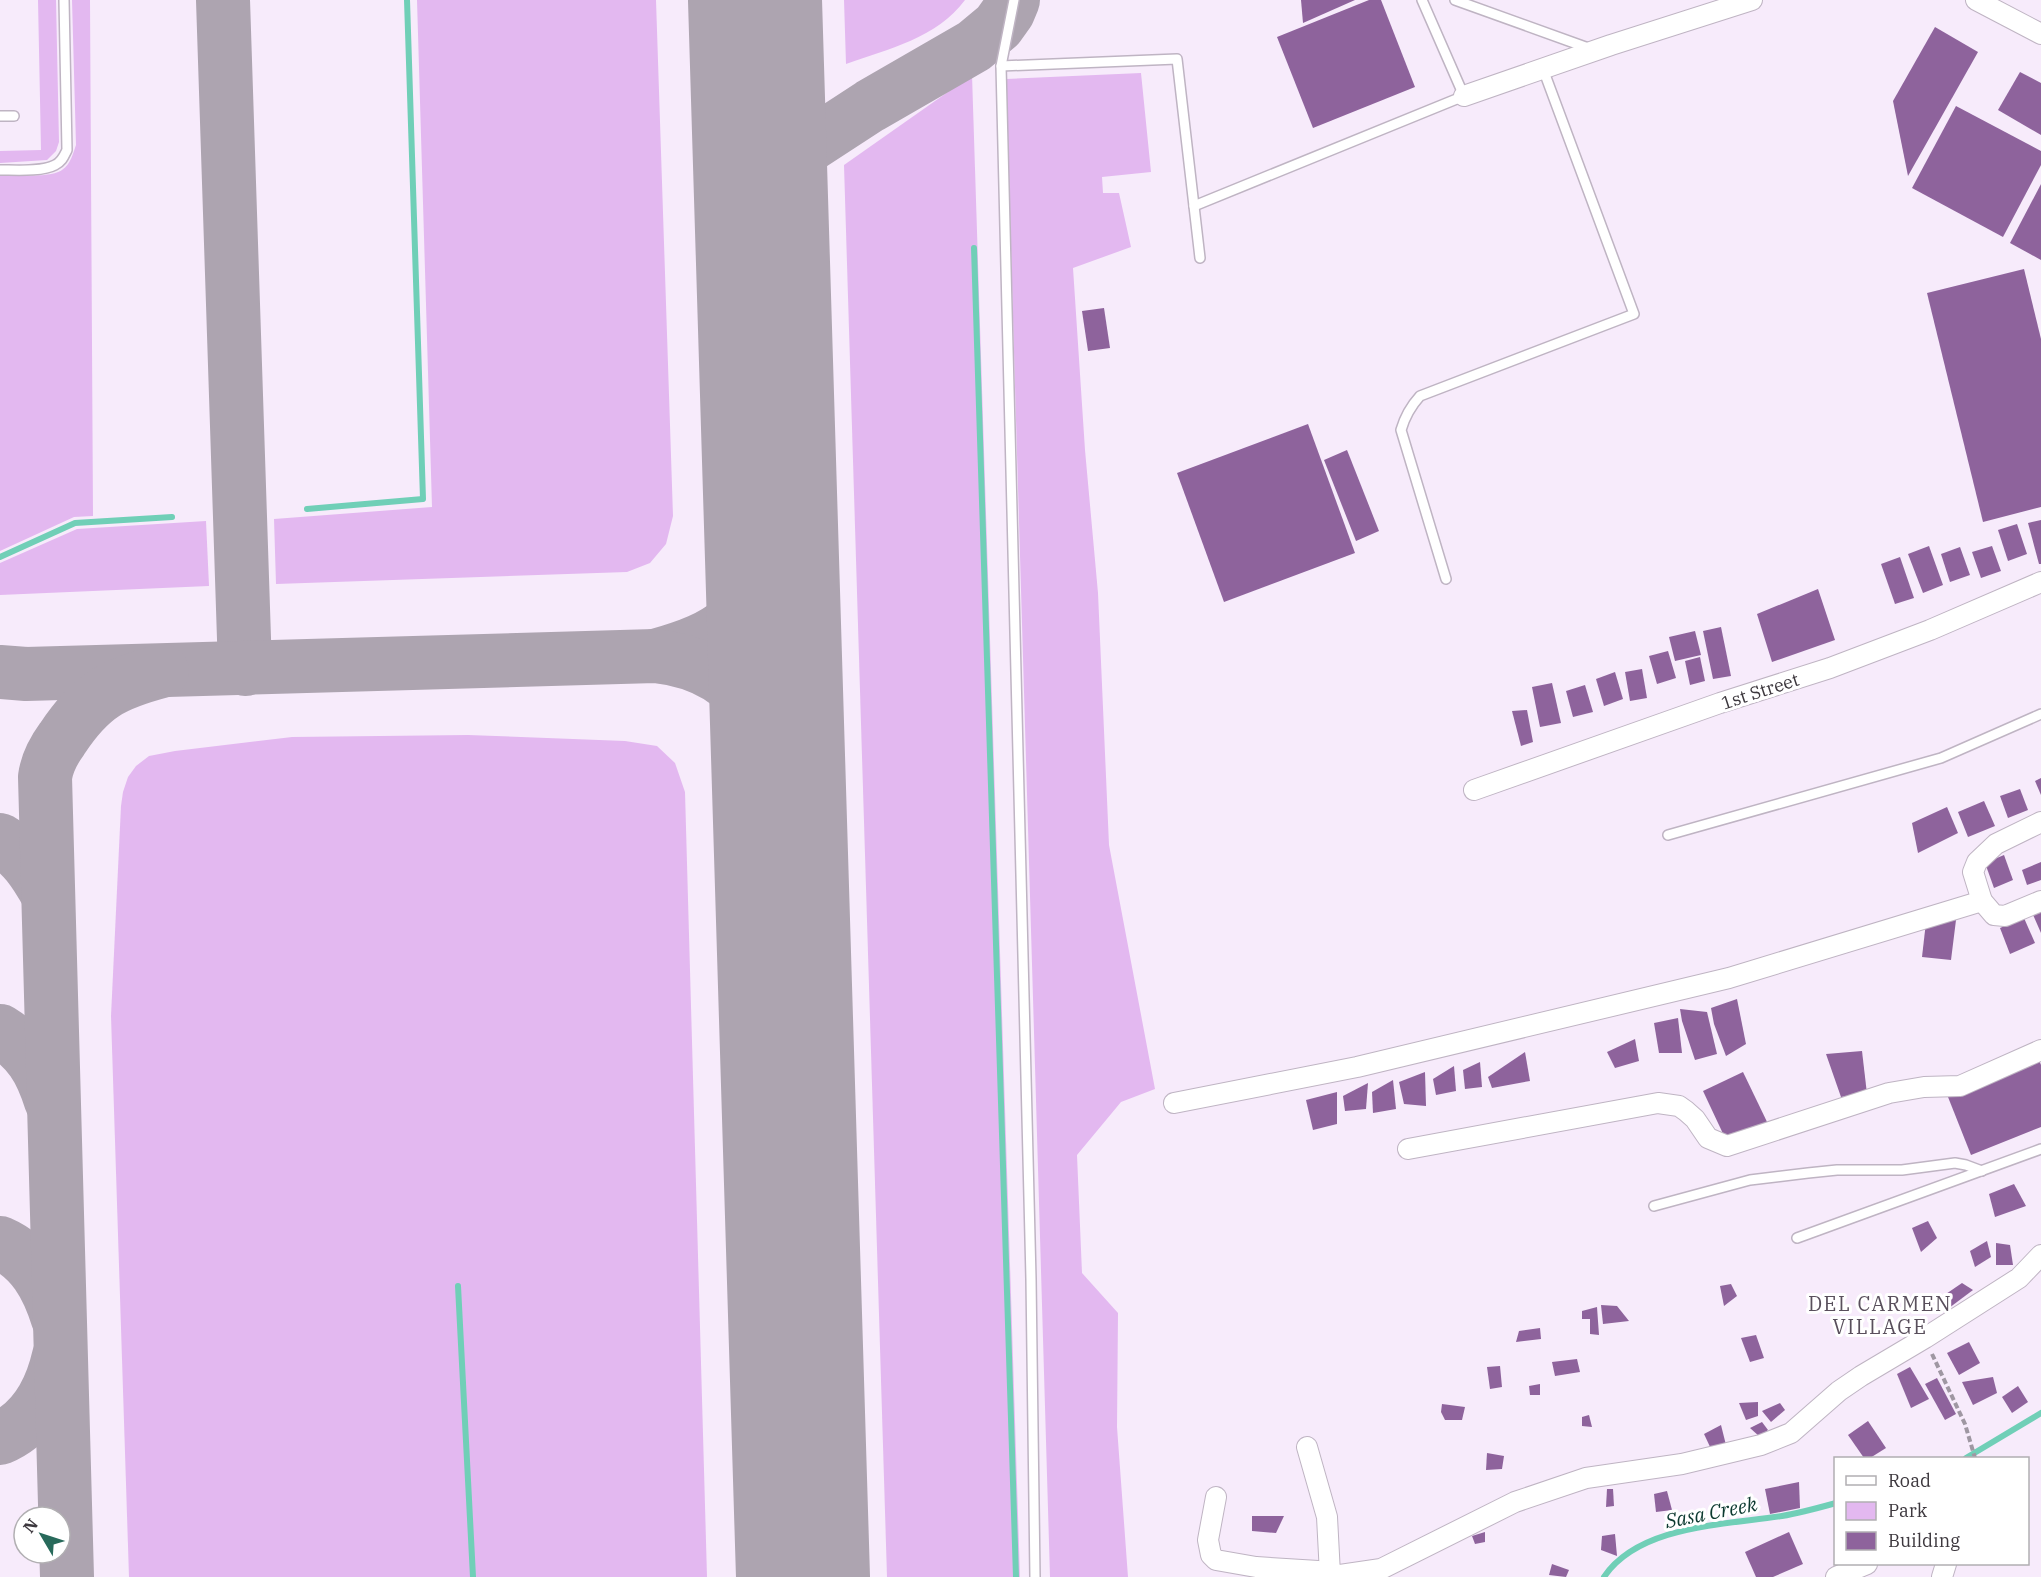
<svg xmlns="http://www.w3.org/2000/svg" width="2041" height="1577" viewBox="0 0 2041 1577" font-family="'IBM Plex Serif',serif">
<style>
.green{fill:#e3b8f0}
.lines{fill:none;stroke-linecap:round;stroke-linejoin:round}
.stream{stroke:#70cfb7;stroke-width:6}
.taxiway{stroke:#ada4b0;stroke-width:54}
.runway{stroke:#ada4b0;stroke-width:134}
.building{fill:#8e639c}
.lane-casing{stroke:#bfb4c3;stroke-width:12}
.street-casing{stroke:#bfb4c3;stroke-width:22}
.path{stroke:#9f97a2;stroke-width:4;stroke-dasharray:6 3;stroke-linecap:butt}
.lane{stroke:#fff;stroke-width:9}
.street{stroke:#fff;stroke-width:20}
.labels{text-anchor:middle;dominant-baseline:central;stroke-width:6;stroke-linejoin:round;paint-order:stroke}
.street-label{font-size:18px;fill:#3d383e;stroke:#fff}
.neighbourhood-label{font-size:20px;letter-spacing:1.5px;fill:#594f5c;stroke:#fff}
.water-label{font-size:20px;font-style:italic;fill:#0c3930;stroke:#fff}
</style>
<rect width="100%" height="100%" fill="#f7ebfb"/>
<g class="green">
<polygon points="38,0 56,0 59,142 56,151 47,160 0,163 0,151 41,150"/>
<path d="M72,0H90L93,516L74,517L0,551V176C15,175 51,178 62,170C71,164 73,153 76,145Z"/>
<polygon points="417,0 656,0 673,516 666,544 650,563 627,572 276,584 274,519 432,507"/>
<path d="M844,0H965C937,38 888,49 846,64Z"/>
<polygon points="1141,73 1151,172 1102,177 1103,193 1119,193 1131,247 1073,268 1085,450 1098,593 1109,845 1155,1089 1121,1102 1077,1155 1082,1273 1118,1313 1117,1427 1128,1577 1050,1577 1006,79"/>
<polygon points="972,75 1020,1577 887,1577 844,165"/>
<polygon points="206,521 209,586 0,595 0,563 77,529"/>
<polygon points="468,735 625,741 657,746 675,763 685,792 707,1577 129,1577 111,1016 121,806 123,792 128,777 136,766 149,756 175,751 292,737"/>
</g>
<g class="lines">
<g class="stream">
<polyline points="974,248 1016,1577"/>
<polyline points="307,509 423,499 407,0"/>
<polyline points="0,557 75,523 172,517"/>
<polyline points="458,1286 473,1577"/>
<polyline points="1966,1458 2041,1413"/>
<path d="M1604,1577C1639,1525 1725,1525 1782,1516C1800,1513 1818,1508 1836,1503"/>
</g>
<g class="taxiway">
<polyline points="223,0 245,669"/>
<polyline points="761,177 870,106 974,46 998,26 1008,12 1013,0"/>
<path d="M655,656C725,636 746,620 772,552"/>
<path d="M0,672L26,674L655,656C700,661 739,681 761,722C769,736 773,754 778,770"/>
<path d="M0,840C23,853 35,872 48,895"/>
<path d="M0,1031C29,1049 41,1069 51,1101"/>
<path d="M0,1243C32,1257 48,1286 58,1319"/>
<path d="M0,1438C35,1423 51,1391 59,1356"/>
<path d="M67,1577L45,777C47,763 54,750 62,739C91,695 113,684 162,671"/>
</g>
<polyline class="runway" points="755,0 803,1577"/>
</g>
<g class="building">
<polygon points="1301,0 1355,0 1303,23"/>
<polygon points="1369,0 1381,0 1415,87 1313,128 1277,37"/>
<polygon points="1935,27 1978,52 1908,176 1893,101"/>
<polygon points="2020,72 2041,83 2041,135 1998,110"/>
<polygon points="1956,106 2041,151 2041,165 2003,237 1912,188"/>
<polygon points="2041,184 2041,260 2010,243"/>
<polygon points="2024,269 2041,339 2041,507 1983,522 1927,293"/>
<polygon points="1104,308 1110,348 1088,351 1082,311"/>
<polygon points="1308,424 1355,553 1224,602 1177,473"/>
<polygon points="1347,450 1379,531 1356,541 1324,460"/>
<polygon points="2041,520 2041,564 2039,564 2028,523"/>
<polygon points="2017,524 2027,554 2008,561 1998,530"/>
<polygon points="1929,546 1943,585 1923,593 1908,554"/>
<polygon points="1992,546 2001,571 1981,578 1972,552"/>
<polygon points="1960,547 1970,575 1950,582 1941,554"/>
<polygon points="1900,557 1914,598 1895,604 1881,564"/>
<polygon points="1818,589 1835,640 1772,662 1757,614"/>
<polygon points="1721,627 1731,676 1713,679 1703,631"/>
<polygon points="1695,631 1701,655 1675,661 1669,637"/>
<polygon points="1668,651 1676,678 1657,684 1649,656"/>
<polygon points="1700,657 1705,681 1690,685 1685,661"/>
<polygon points="1642,669 1647,698 1630,701 1625,672"/>
<polygon points="1615,672 1623,699 1604,706 1596,679"/>
<polygon points="1552,683 1561,723 1540,727 1532,687"/>
<polygon points="1585,685 1593,712 1573,717 1566,691"/>
<polygon points="1527,710 1533,742 1521,746 1512,711"/>
<polygon points="2041,778 2041,795 2035,781"/>
<polygon points="2020,789 2028,810 2008,818 2000,796"/>
<polygon points="1984,801 1995,826 1968,837 1958,812"/>
<polygon points="1947,807 1958,833 1918,853 1912,823"/>
<polygon points="2004,855 2013,880 1994,888 1985,863"/>
<polygon points="2041,862 2041,880 2027,885 2022,870"/>
<polygon points="2041,903 2041,933 2030,908"/>
<polygon points="2024,918 2035,943 2010,954 2000,928"/>
<polygon points="1956,920 1951,960 1922,957 1926,922"/>
<polygon points="1737,999 1746,1044 1726,1056 1714,1024 1711,1008"/>
<polygon points="1680,1009 1707,1012 1717,1054 1695,1060 1682,1021"/>
<polygon points="1678,1018 1682,1053 1659,1053 1654,1023"/>
<polygon points="1635,1039 1639,1061 1615,1068 1607,1052"/>
<polygon points="1862,1051 1867,1094 1841,1097 1826,1054"/>
<polygon points="1525,1052 1530,1081 1492,1088 1488,1077"/>
<polygon points="2039,1060 2041,1065 2041,1127 1971,1155 1948,1097"/>
<polygon points="1480,1062 1482,1087 1465,1089 1463,1070"/>
<polygon points="1454,1066 1456,1091 1436,1095 1433,1079"/>
<polygon points="1425,1072 1426,1106 1404,1104 1399,1082"/>
<polygon points="1743,1072 1769,1126 1726,1140 1703,1091"/>
<polygon points="1393,1080 1396,1109 1373,1113 1372,1092"/>
<polygon points="1368,1083 1366,1109 1345,1111 1343,1096"/>
<polygon points="1337,1092 1337,1124 1313,1130 1306,1100"/>
<polygon points="2014,1184 2026,1206 1995,1217 1989,1194"/>
<polygon points="1928,1221 1937,1238 1921,1252 1912,1228"/>
<polygon points="1987,1241 1991,1257 1975,1267 1970,1251"/>
<polygon points="1996,1243 2010,1245 2013,1265 1996,1265"/>
<polygon points="1962,1283 1973,1290 1949,1308 1943,1296"/>
<polygon points="1731,1284 1737,1296 1724,1306 1720,1286"/>
<polygon points="1601,1305 1617,1306 1629,1321 1603,1324"/>
<polygon points="1597,1307 1599,1335 1590,1334 1590,1319 1582,1319 1582,1311"/>
<polygon points="1540,1328 1541,1339 1516,1342 1519,1331"/>
<polygon points="1756,1335 1764,1358 1750,1362 1741,1338"/>
<polygon points="1969,1342 1980,1363 1959,1375 1947,1353"/>
<polygon points="1577,1359 1580,1372 1555,1376 1552,1362"/>
<polygon points="1500,1366 1502,1387 1490,1389 1487,1367"/>
<polygon points="1910,1367 1929,1399 1911,1408 1897,1374"/>
<polygon points="1993,1377 1997,1393 1973,1405 1962,1382"/>
<polygon points="1937,1378 1956,1414 1945,1420 1925,1384"/>
<polygon points="1540,1384 1540,1395 1530,1395 1529,1386"/>
<polygon points="2018,1386 2028,1402 2012,1413 2002,1397"/>
<polygon points="1758,1402 1758,1416 1746,1420 1739,1403"/>
<polygon points="1780,1403 1785,1410 1771,1422 1762,1411"/>
<polygon points="1442,1404 1465,1407 1462,1420 1445,1420 1441,1412"/>
<polygon points="1589,1415 1592,1427 1582,1426 1582,1417"/>
<polygon points="1868,1421 1886,1448 1870,1458 1864,1458 1848,1435"/>
<polygon points="1762,1422 1768,1430 1760,1437 1750,1428"/>
<polygon points="1721,1425 1726,1445 1712,1451 1704,1434"/>
<polygon points="1487,1453 1504,1456 1502,1469 1486,1470"/>
<polygon points="1799,1482 1800,1508 1770,1514 1765,1489"/>
<polygon points="1607,1489 1613,1489 1614,1506 1606,1507"/>
<polygon points="1667,1491 1672,1510 1656,1512 1654,1494"/>
<polygon points="1252,1516 1284,1516 1276,1533 1252,1531"/>
<polygon points="1485,1532 1485,1542 1475,1544 1472,1536"/>
<polygon points="1789,1532 1803,1564 1773,1577 1756,1577 1745,1552"/>
<polygon points="1615,1534 1617,1556 1601,1550 1602,1536"/>
<polygon points="1552,1564 1569,1570 1566,1577 1549,1575"/>
</g>
<g class="lines">
<defs>
<g id="lane">
<polyline points="1014,0 1001,66 1031,1279 1035,1577"/>
<polyline points="1455,0 1591,49"/>
<polyline points="1001,66 1177,59 1200,258"/>
<polyline points="0,116 14,116"/>
<path d="M0,170C15,170 42,172 55,165C62,162 64,156 67,150L64,0"/>
<polyline points="1194,206 1464,96 1422,0"/>
<path d="M1446,579L1401,430C1405,416 1410,407 1420,396L1634,314L1543,69"/>
<polyline points="1668,835 1941,758 2041,714"/>
<polyline points="1654,1206 1750,1180 1808,1173 1837,1170 1902,1170 1955,1163 1966,1165 1982,1171"/>
<polyline points="1797,1238 2041,1149"/>
</g>
<g id="street">
<polyline points="1976,0 2041,34"/>
<polyline points="1464,96 1611,45 1752,0"/>
<polyline points="1474,790 1720,703 1830,668 1930,630 2041,582"/>
<polyline points="2041,822 1996,844 1977,862 1973,872 1982,901 1994,915 2005,916 2041,901"/>
<polyline points="1174,1103 1357,1067 1729,978 1982,901"/>
<polyline points="1408,1149 1658,1103 1679,1106 1686,1111 1695,1119 1708,1138 1727,1146 1889,1093 1924,1087 1960,1086 2041,1050"/>
<polyline points="1307,1447 1327,1517 1330,1574"/>
<polyline points="1216,1497 1208,1540 1211,1555 1216,1560 1256,1567 1318,1571 1340,1575 1381,1569 1515,1502 1586,1478 1682,1464 1761,1445 1791,1433 1839,1391 1861,1376 1925,1338 2019,1278 2041,1255"/>
<polyline points="1836,1577 1867,1564"/>
<polyline points="1942,1577 1946,1564"/>
</g>
</defs>
<use href="#lane" class="lane-casing"/>
<use href="#street" class="street-casing"/>
<polyline class="path" points="1932,1354 1965,1424 1975,1458"/>
<use href="#lane" class="lane"/>
<use href="#street" class="street"/>
</g>
<g class="labels">
<g class="street-label">
<text transform="translate(1760 691) rotate(-18)">1st Street</text>
</g>
<g class="neighbourhood-label">
<text x="1880" y="1303">DEL CARMEN<tspan x="1880" dy="23">VILLAGE</tspan></text>
</g>
<g class="water-label">
<text transform="translate(1711 1512) rotate(-11)">Sasa Creek</text>
</g>
</g>
<rect x="1834" y="1457" width="195" height="108" fill="#ffffff" stroke="#b1afb2" stroke-width="1.5"/>
<rect x="1846" y="1476" width="30" height="9" fill="#ffffff" stroke="#b1afb2" stroke-width="1.5"/>
<text x="1888" y="1487" font-size="18" fill="#3d383e">Road</text>
<rect x="1846" y="1502" width="30" height="18" fill="#e3b8f0" stroke="#b1afb2" stroke-width="1.5"/>
<text x="1888" y="1517" font-size="18" fill="#3d383e">Park</text>
<rect x="1846" y="1532" width="30" height="18" fill="#8e639c" stroke="#b1afb2" stroke-width="1.5"/>
<text x="1888" y="1547" font-size="18" fill="#3d383e">Building</text>
<g transform="translate(42 1535) rotate(309)"><circle r="28" fill="#ffffff" stroke="#b1afb2" stroke-width="1.5"/>
<path d="M0-4.5L10 22L0 15L-10 22Z" fill="#286a5b"/>
<text y="-9" font-size="16" font-weight="bold" text-anchor="middle" fill="#3d383e">N</text>
</g>
</svg>
